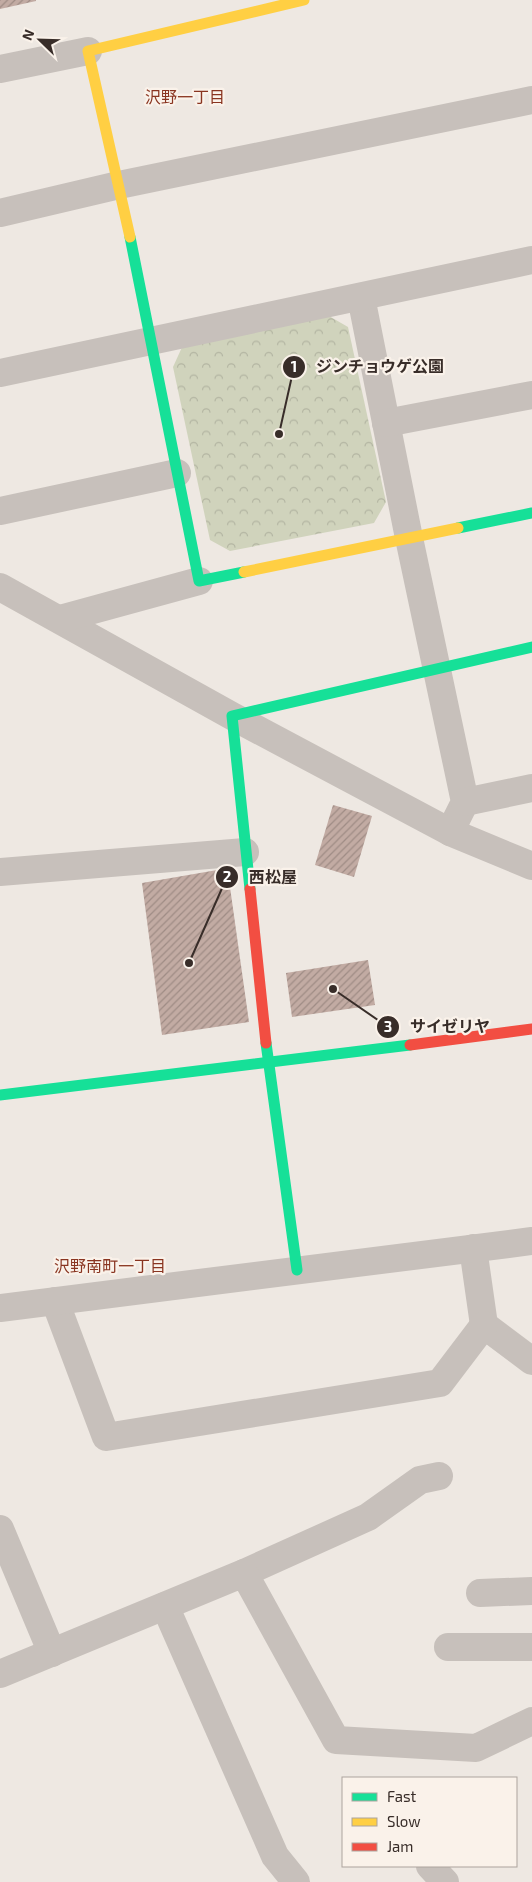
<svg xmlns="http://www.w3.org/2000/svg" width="532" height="1882" viewBox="0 0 532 1882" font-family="'Exo 2','Noto Sans JP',sans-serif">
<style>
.park{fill:url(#park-crowns)}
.building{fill:url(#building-hatch)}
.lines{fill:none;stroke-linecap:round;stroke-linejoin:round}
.street{stroke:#c7c0bb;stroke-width:28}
.fast{stroke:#16e098;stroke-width:11}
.slow{stroke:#ffcf43;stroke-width:11}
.jam{stroke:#f24e42;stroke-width:11}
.labels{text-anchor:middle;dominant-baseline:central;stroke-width:4.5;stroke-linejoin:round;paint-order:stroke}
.neighbourhood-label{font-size:16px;fill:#893420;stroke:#faf2ea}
.leader{fill:none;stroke:#382d29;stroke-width:2}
.callout-dot{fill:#382d29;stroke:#faf2ea;stroke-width:2}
.mark-label{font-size:15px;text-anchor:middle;font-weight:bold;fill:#fff}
.callout-label{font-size:16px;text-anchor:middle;font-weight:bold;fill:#382d29;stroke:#faf2ea;stroke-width:4.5;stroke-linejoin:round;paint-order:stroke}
</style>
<defs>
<pattern id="park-crowns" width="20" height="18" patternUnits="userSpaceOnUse" patternTransform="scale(1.25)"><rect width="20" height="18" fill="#d0d3bc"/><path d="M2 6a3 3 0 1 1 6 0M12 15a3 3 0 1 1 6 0" fill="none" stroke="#b3b5a2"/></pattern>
<pattern id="building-hatch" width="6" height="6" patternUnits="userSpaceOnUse" patternTransform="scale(1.25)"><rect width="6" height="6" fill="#c2aba3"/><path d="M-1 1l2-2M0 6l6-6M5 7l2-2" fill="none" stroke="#9f8c85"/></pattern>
</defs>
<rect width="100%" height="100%" fill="#eee8e2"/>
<polygon class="park" points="322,312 348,327 386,502 374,523 230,551 210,540 173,367 183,345"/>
<g class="building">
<polygon points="0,0 36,0 36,1 0,9"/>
<polygon points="333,805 372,816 354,877 315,865"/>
<polygon points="223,869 223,874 228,873 249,1022 162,1035 142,883"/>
<polygon points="368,960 375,1005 292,1017 286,973"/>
</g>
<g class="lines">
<g class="street">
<polyline points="0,69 88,51"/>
<polyline points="0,213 119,185 532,100"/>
<polyline points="361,297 409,538 465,802 450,832"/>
<polyline points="0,373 532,260"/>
<polyline points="386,423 532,395"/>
<polyline points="0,511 177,473"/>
<polyline points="0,587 232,716 450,832 532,866"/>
<polyline points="60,619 199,581"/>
<polyline points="465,802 532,788"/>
<polyline points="0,872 245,852"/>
<polyline points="473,1248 484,1325 532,1361"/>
<polyline points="55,1301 106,1437 440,1383 484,1325"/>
<polyline points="0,1308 532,1241"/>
<polyline points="0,1529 52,1653"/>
<polyline points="244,1573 368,1517 420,1480 439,1476"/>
<polyline points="480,1593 532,1591"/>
<polyline points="165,1606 275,1856 296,1882"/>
<polyline points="448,1647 532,1647"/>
<polyline points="0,1674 244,1573 336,1740 476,1748 532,1721"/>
<polyline points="430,1866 445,1882"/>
</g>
<g class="fast">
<polyline points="130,237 199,581 244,572"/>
<polyline points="458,528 532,513"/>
<polyline points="250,889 232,716 532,647"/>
<polyline points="266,1043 297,1270"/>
<polyline points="0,1095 410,1045"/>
</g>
<g class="slow">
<polyline points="130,237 88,51 304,0"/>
<polyline points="244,572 458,528"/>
</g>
<g class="jam">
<polyline points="250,889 266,1043"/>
<polyline points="410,1045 532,1029"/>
</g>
</g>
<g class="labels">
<g class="neighbourhood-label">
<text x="185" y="96">沢野一丁目</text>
<text x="110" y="1265">沢野南町一丁目</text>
</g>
</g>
<path class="leader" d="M279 434L294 367M189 963L227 877M333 989L388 1027"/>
<g class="callout-dot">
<circle cx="279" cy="434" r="5"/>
<circle cx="189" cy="963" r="5"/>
<circle cx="333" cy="989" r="5"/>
<circle cx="294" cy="367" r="12"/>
<circle cx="227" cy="877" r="12"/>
<circle cx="388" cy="1027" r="12"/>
</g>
<g class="mark-label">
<text x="294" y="372">1</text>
<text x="227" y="882">2</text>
<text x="388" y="1032">3</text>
</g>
<g class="callout-label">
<text x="380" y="372">ジンチョウゲ公園</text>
<text x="273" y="883">西松屋</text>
<text x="450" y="1032">サイゼリヤ</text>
</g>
<rect x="342" y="1777" width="175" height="90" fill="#faf2ea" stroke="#aca39d"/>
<rect x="352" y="1793" width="25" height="8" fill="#16e098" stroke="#aca39d"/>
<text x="387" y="1802" font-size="15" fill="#382d29">Fast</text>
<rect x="352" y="1818" width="25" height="8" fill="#ffcf43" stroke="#aca39d"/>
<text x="387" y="1827" font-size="15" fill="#382d29">Slow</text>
<rect x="352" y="1843" width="25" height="8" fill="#f24e42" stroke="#aca39d"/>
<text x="387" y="1852" font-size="15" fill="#382d29">Jam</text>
<g transform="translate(40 40) rotate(293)" stroke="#faf2ea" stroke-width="4" paint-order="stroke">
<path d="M0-4L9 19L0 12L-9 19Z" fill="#382d29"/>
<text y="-8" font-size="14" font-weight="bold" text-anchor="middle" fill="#382d29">N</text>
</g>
</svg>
